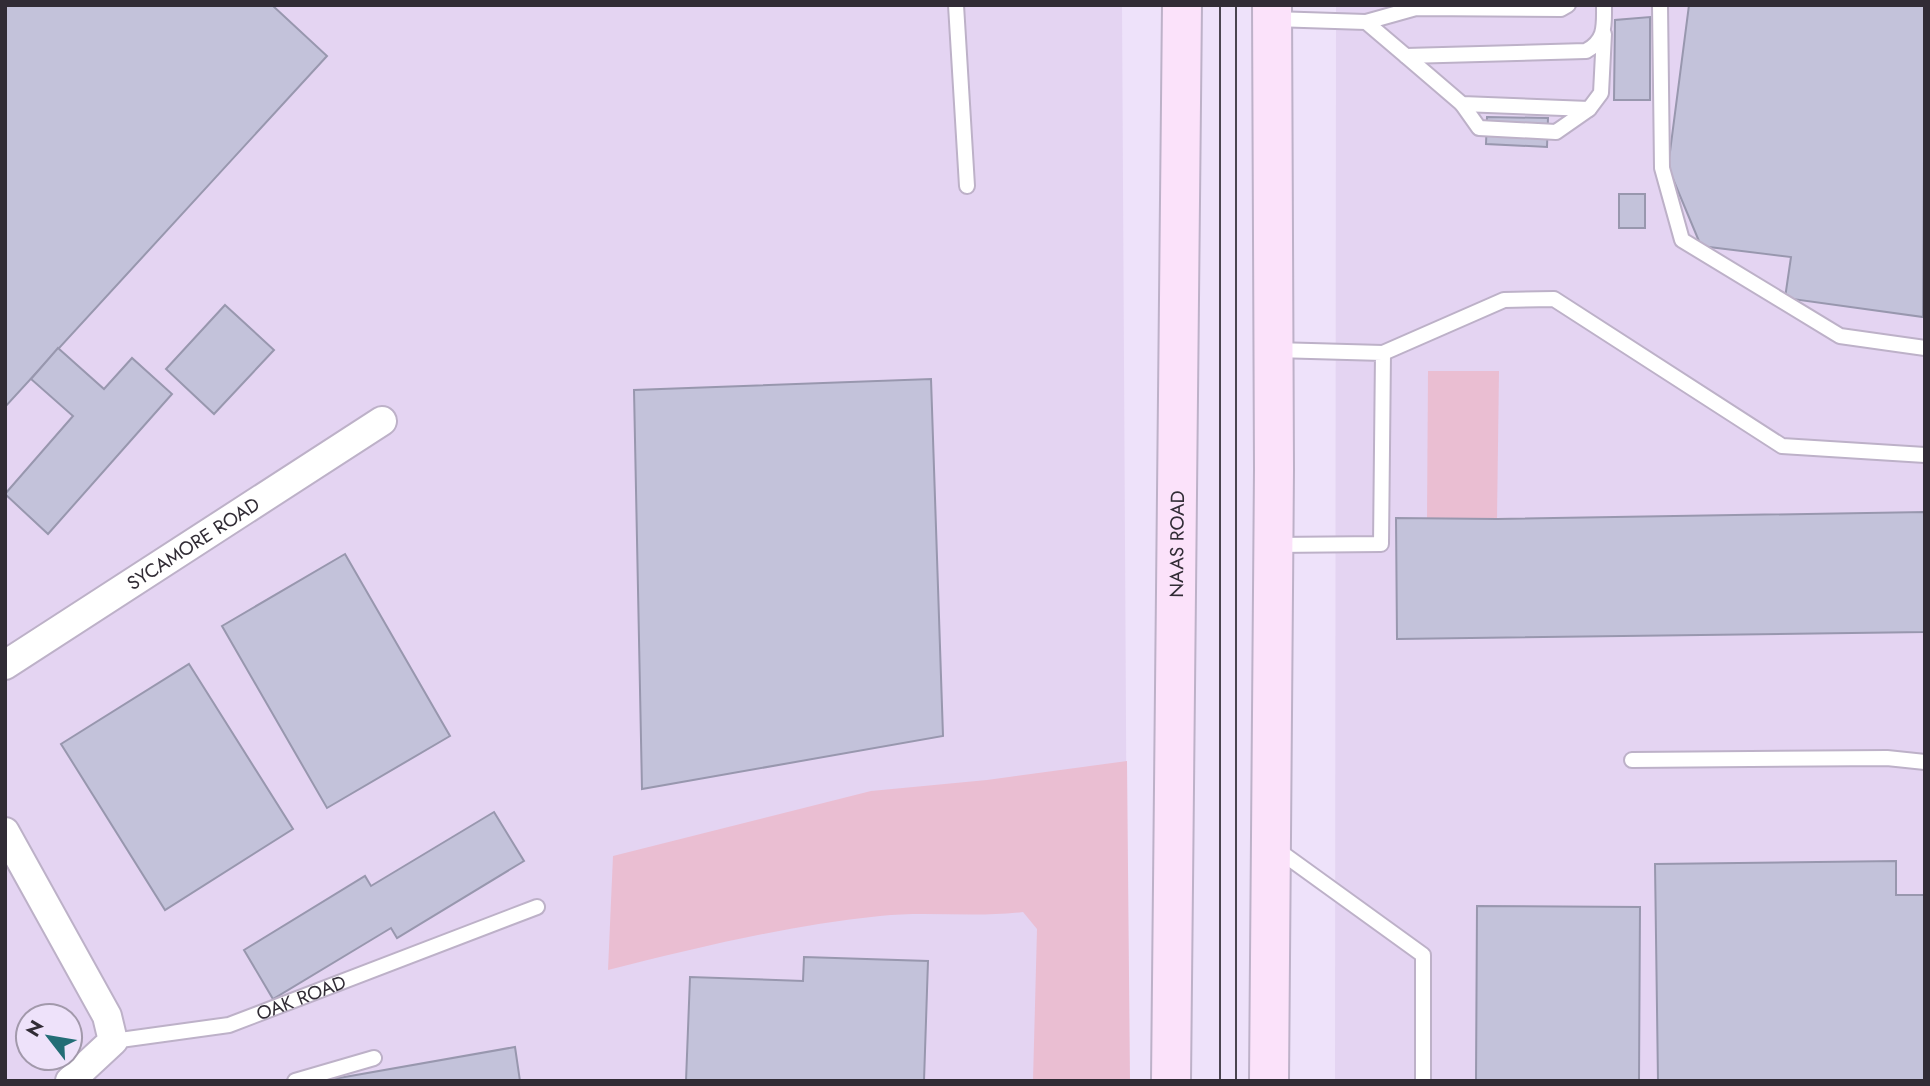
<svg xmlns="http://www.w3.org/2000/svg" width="1930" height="1086" viewBox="0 0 1930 1086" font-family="Jost,sans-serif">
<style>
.built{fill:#e4d4f2;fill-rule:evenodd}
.green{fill:#eabed2}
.building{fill:#c3c2da;stroke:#9897ae;stroke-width:2}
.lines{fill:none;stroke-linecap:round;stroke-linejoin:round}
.lane-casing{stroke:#bdb1c8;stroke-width:18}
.street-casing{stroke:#bdb1c8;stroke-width:32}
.secondary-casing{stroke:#bdb1c8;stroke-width:42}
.lane{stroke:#fff;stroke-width:14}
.street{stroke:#fff;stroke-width:28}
.secondary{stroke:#fbe2fa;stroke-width:38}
.tram{stroke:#4a4550;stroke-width:2}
.labels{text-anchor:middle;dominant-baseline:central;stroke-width:6;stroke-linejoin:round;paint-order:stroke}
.street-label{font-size:19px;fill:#312c35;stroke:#eee2fa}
</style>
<rect width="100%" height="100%" fill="#eee2fa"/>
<g class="built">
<path d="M5,5H1122L1128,1081H5ZM28,1016H70V1058H28Z"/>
<polygon points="1336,5 1925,5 1925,1081 1335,1081"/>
</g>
<g class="green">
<polygon points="1428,371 1499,371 1497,519 1427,519"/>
<path d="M1127,761L1130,1081H1033L1037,929L1023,912C975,918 927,911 880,916C785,926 700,947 608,970L613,856L871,791L987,780Z"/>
</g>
<g class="building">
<polygon points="5,5 272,5 327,56 5,407"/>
<polygon points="1689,5 1925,5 1923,317 1785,298 1791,257 1701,246 1668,167"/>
<polygon points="1650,17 1650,100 1614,100 1615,20"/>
<polygon points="1487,117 1548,118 1547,147 1486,144"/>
<rect x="1619" y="194" width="26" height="34"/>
<polygon points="225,305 274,350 214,414 166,369"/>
<polygon points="58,348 104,389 132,358 172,394 48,534 5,494 73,416 31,379"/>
<polygon points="931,379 943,736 642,789 634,390"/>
<polygon points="1925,512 1925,632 1397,639 1396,518 1497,519"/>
<polygon points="345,554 450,736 327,808 222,626"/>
<polygon points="189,664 293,829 165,910 61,744"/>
<polygon points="494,812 524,861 397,938 391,928 273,999 244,950 365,876 371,886"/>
<polygon points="1896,861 1896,895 1925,895 1925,1081 1658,1081 1655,864"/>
<polygon points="1477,906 1640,907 1639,1081 1476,1081"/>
<polygon points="804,957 928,961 924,1081 686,1081 690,977 803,981"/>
<polygon points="515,1047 520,1081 322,1081"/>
</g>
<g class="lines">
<defs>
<g id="lane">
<polyline points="956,5 967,186"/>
<polyline points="1660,5 1662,168 1682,240 1840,336 1925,348"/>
<path d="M1273,19L1366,22L1406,56L1586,51C1606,40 1604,26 1604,5"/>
<polyline points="1366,22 1416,8 1561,9 1568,5"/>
<polyline points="1406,56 1462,104 1589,109 1601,93 1604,34"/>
<polyline points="1462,104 1479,128 1556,132 1589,109"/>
<polyline points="1383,353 1504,300 1554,299 1782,446 1925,455"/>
<polyline points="1274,545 1381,544 1383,353 1275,350"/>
<polyline points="1632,760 1887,758 1925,762"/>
<polyline points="1275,848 1423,955 1423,1081"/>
<path id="s1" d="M113,1041L229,1025L537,907"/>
<polyline points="295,1081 374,1058"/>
</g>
<g id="street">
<path id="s2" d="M5,665L382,421"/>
<polyline points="5,832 107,1016 113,1041 70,1081"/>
</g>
<g id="secondary">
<path id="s3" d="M1171,1081L1182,5"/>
<polyline points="1269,1081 1274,469 1272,5"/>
</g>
</defs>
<use href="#lane" class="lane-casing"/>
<use href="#street" class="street-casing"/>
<use href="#secondary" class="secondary-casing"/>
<use href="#lane" class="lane"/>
<use href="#street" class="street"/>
<use href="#secondary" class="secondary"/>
<g class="tram">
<polyline points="1236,5 1236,1081"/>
<polyline points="1220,1081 1220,5"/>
</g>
</g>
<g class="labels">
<g class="street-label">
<text stroke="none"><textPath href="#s2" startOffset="224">SYCAMORE ROAD</textPath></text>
<text stroke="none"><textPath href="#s3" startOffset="537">NAAS ROAD</textPath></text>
<text stroke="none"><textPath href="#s1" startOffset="194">OAK ROAD</textPath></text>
</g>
</g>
<rect width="1930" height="1086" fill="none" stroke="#312c35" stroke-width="14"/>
<g transform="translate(49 1037) rotate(301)"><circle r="33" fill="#eee2fa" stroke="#a299ab" stroke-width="2"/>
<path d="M0-5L12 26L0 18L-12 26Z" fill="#236d76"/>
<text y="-10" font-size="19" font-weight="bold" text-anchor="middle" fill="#312c35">N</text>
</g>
</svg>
